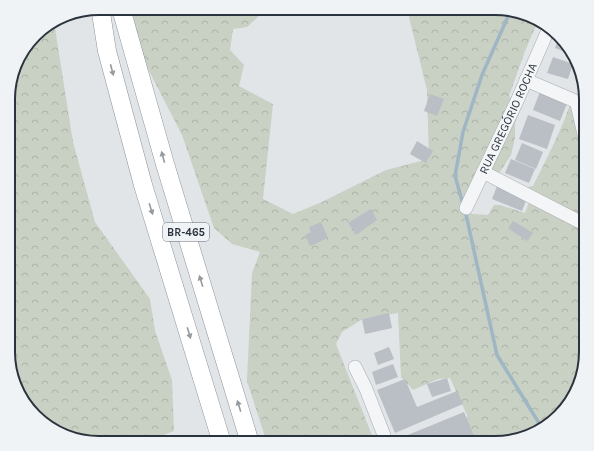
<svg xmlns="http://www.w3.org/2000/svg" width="594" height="451" viewBox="0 0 594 451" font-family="Karla,sans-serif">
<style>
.forest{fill:url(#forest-crowns)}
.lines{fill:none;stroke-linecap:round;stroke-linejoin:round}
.stream{stroke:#9fb6c5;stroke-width:3.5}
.building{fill:#b9bfc5}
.minor-casing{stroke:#a7acb2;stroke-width:14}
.highway-casing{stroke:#8a949d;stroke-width:19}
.minor{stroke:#f3f5f7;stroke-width:13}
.highway{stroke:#fff;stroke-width:18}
.oneway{fill:#959a9e}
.labels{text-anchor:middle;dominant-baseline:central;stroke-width:3.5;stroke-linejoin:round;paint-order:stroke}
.shield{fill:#f0f3f6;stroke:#666d75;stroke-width:1}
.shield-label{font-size:11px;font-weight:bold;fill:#2b343e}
.street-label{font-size:12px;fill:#2b343e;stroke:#f0f3f6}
.rim{fill:none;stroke:#2b343e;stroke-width:2}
</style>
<defs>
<pattern id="forest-crowns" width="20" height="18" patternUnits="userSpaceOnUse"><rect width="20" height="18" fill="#c8d1c3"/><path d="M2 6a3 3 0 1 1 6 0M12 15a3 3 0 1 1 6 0" fill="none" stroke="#acb4a9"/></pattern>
</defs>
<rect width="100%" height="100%" fill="#e1e5e8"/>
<g class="forest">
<path d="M501,8L537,23L525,51L509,96L521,108L515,123V138L511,155L500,172L474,175L460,210L473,214L488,215L494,205H500L525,213L531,197L527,190L528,187L533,186C548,156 563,127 573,96L578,94L581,95L586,123V358L564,412L535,434L495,443H477L469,434L467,415L450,378L438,379L413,390L401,377L398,313L364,318L342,332L336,344L375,443H267L247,381L252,273L260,252L232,244L214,228L182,135L142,57L129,12L258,11V17L247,27L233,29L230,50L244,65L239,86L273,104L263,199L293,214L322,202L386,170L429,159L427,90L407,9Z"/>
<polygon points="54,22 73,142 95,222 150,299 155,331 172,380 174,431 142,443 93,443 39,421 18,392 8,358 9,87 20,54 39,30"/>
</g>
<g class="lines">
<g class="stream">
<polyline points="463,204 455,176 463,132 482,75 510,12"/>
<polyline points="465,210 497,355 542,428"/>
</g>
</g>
<g class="building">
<polygon points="559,37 566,45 573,55 555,48"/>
<polygon points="553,57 573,64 568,79 547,73"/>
<polygon points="541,89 568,101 560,121 533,110"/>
<polygon points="430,94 444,99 437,116 424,111"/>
<polygon points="528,115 555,125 547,149 519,139"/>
<polygon points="417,141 433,151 426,163 410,154"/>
<polygon points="522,143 543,152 536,169 515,160"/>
<polygon points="511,159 535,169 529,183 505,173"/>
<polygon points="497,186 527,198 522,211 492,199"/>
<polygon points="371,209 377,220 356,235 348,223"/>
<polygon points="513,221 533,233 527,241 508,228"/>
<polygon points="321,222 328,238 310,246 305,235 311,232 309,227"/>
<polygon points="389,313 392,328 365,334 362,319"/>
<polygon points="389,347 394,359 378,365 374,353"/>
<polygon points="393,364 398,377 376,385 372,372"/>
<polygon points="447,378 451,391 432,397 427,384"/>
<polygon points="405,379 417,407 457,391 463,404 395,433 377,390"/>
<polygon points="464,412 475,438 464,443 400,443 398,439"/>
</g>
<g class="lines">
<defs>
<g id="minor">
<polyline points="526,80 575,101 577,104 586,143"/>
<polyline points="483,172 586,225"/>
<path id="s1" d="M466,208L517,101L549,28"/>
<polyline points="355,367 366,389 387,443"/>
</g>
<g id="highway">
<polyline points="122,12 165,164 250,443"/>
<polyline points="101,13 107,51 143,185 222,443"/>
</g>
</defs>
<use href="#minor" class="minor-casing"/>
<use href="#highway" class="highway-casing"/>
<use href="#minor" class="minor"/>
<use href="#highway" class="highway"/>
</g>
<defs><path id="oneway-solid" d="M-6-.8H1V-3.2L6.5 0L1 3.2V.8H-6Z"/></defs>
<g class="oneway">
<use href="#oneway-solid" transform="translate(112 70) rotate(75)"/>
<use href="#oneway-solid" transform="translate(163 157) rotate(-105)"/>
<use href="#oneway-solid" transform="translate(151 209) rotate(72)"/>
<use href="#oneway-solid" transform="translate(201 281) rotate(-107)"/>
<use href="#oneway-solid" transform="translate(189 333) rotate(73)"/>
<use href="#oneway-solid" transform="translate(239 406) rotate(-107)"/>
</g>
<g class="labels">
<rect class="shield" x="163" y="223" width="46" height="18" rx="3"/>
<g class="shield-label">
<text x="186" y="232">BR-465</text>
</g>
<g class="street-label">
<text stroke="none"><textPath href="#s1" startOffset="99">RUA GREGÓRIO ROCHA</textPath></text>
</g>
</g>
<path d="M0 0H594V451H0ZM99 15H495A84 84 0 0 1 579 99V352A84 84 0 0 1 495 436H99A84 84 0 0 1 15 352V99A84 84 0 0 1 99 15Z" fill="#f0f3f6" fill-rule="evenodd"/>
<path class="rim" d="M99 15H495A84 84 0 0 1 579 99V352A84 84 0 0 1 495 436H99A84 84 0 0 1 15 352V99A84 84 0 0 1 99 15Z"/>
</svg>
